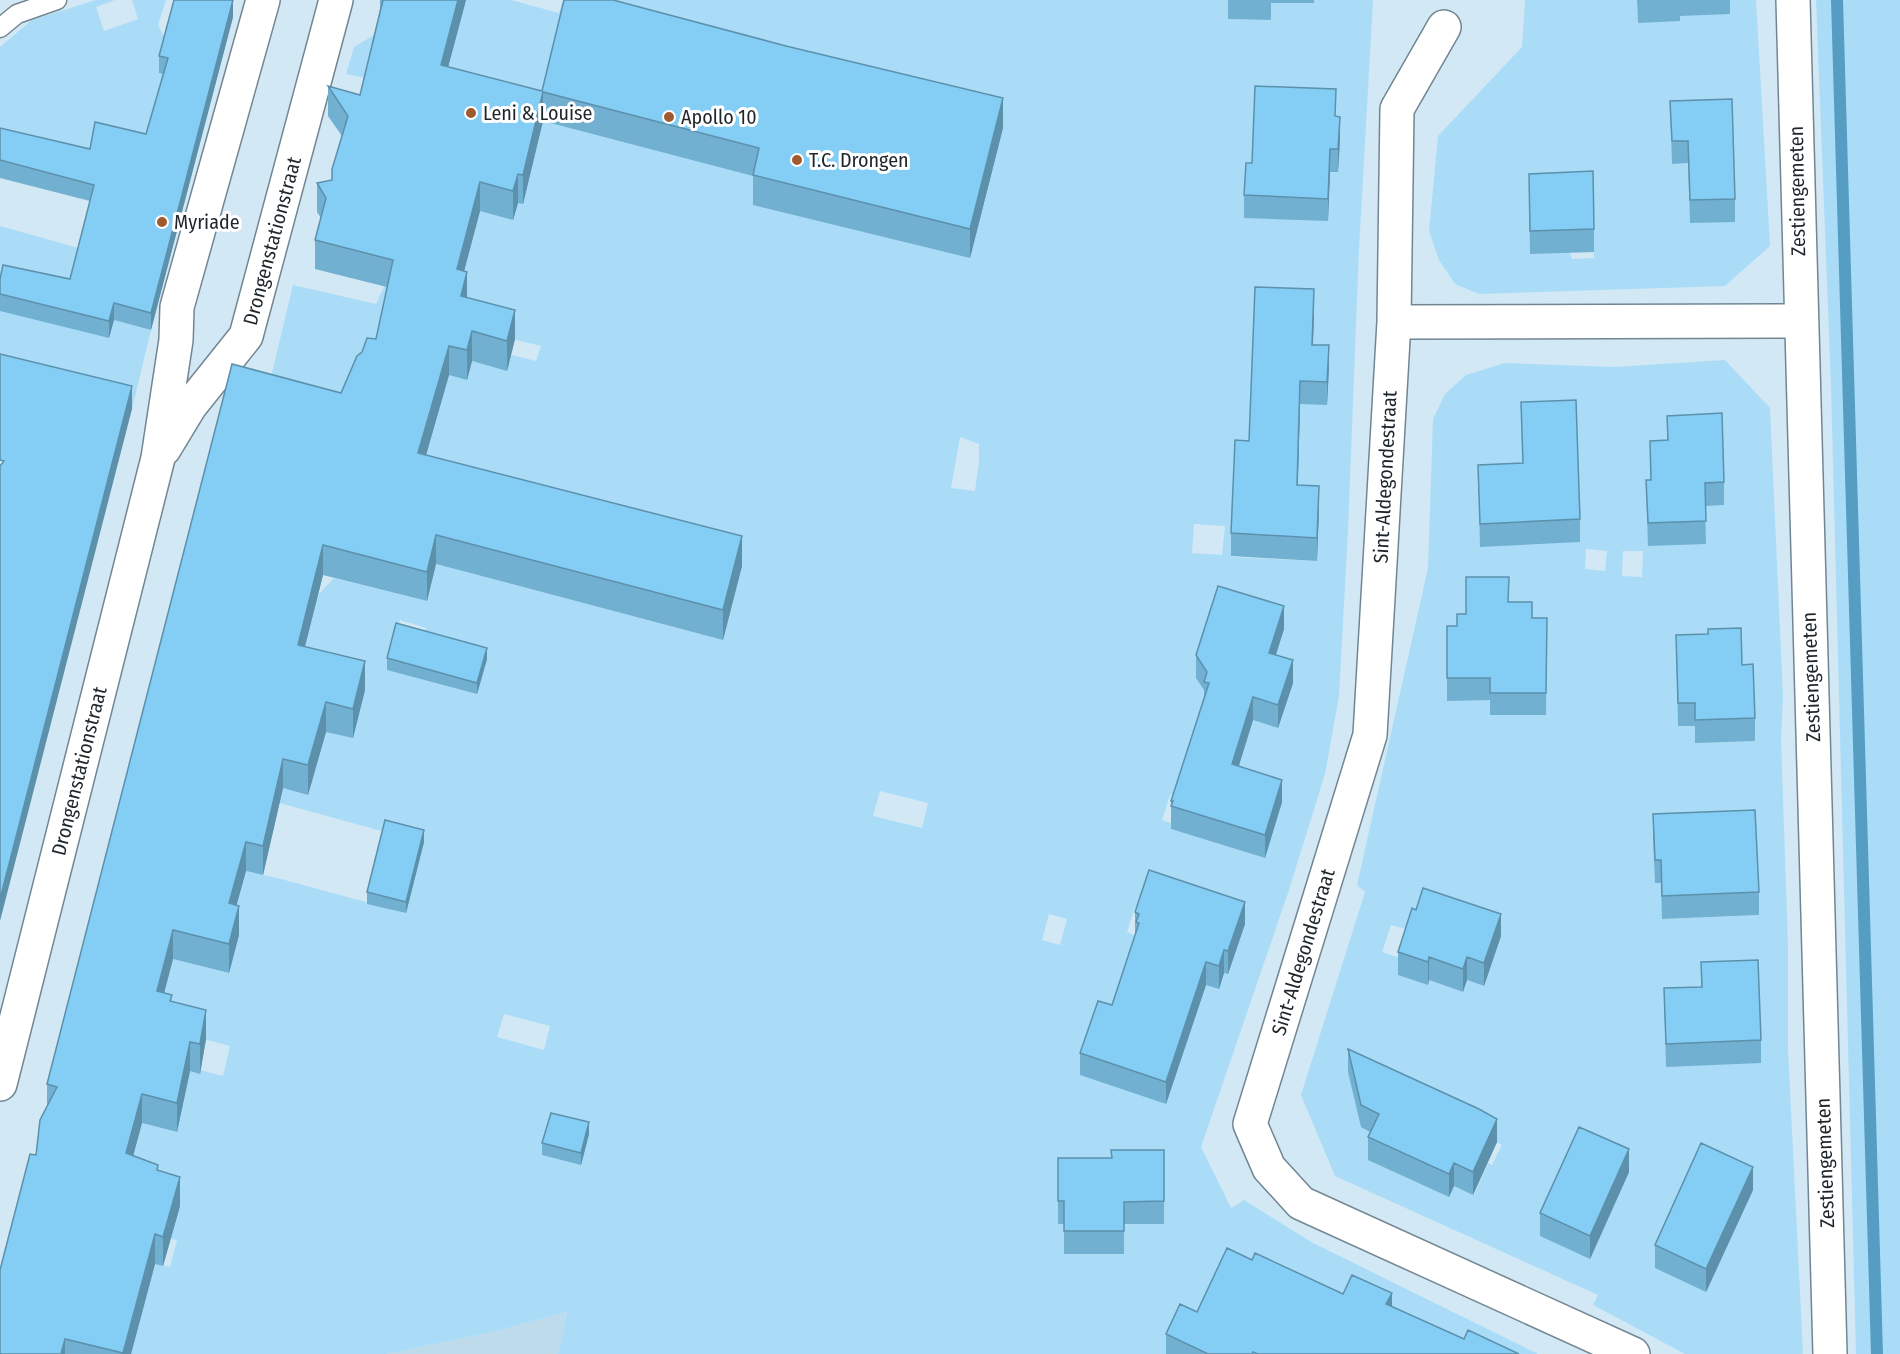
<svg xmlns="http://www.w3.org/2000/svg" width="1900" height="1354" font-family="'Fira Sans Condensed',sans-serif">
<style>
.built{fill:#bedbec}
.green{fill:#aadcf8;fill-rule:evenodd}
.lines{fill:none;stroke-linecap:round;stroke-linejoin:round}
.stream{stroke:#559dc2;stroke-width:12}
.lane-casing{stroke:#728692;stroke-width:21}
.street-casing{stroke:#728692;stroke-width:36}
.lane{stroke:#fff;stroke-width:18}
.street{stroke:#fff;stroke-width:33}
.wall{fill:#72b0d2}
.shaded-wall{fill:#5c90ab}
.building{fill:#84cdf4;stroke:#5c90ab;stroke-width:1.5}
.poi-dot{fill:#9f5a2e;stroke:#fff;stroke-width:2}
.labels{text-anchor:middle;stroke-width:6;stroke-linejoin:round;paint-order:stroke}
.poi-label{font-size:20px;fill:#1e262b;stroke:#fff;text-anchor:start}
.street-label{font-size:20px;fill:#1e262b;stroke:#fff}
</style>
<rect width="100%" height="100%" fill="#d2e8f5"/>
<path class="built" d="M 567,1312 L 558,1354 L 386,1354 L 492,1332 Z"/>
<path class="green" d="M 96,0 L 115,0 L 96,7 L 104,31 L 138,19 L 132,0 L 166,0 L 158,25 L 163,35 L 169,36 L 159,73 L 168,75 L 155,166 L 90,166 L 0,145 L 0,47 L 32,20 Z
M 466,0 L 511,0 L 559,13 L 563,0 L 1228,0 L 1228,19 L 1270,20 L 1271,3 L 1314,3 L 1314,0 L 1373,0 L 1359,249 L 1348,530 L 1339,696 L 1325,774 L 1288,893 L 1201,1147 L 1231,1208 L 1244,1200 L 1311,1242 L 1538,1354 L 558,1354 L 567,1312 L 492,1332 L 386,1354 L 130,1354 L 142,1260 L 170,1267 L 177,1240 L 147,1233 L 157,1200 L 104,1113 L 176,1132 L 158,1063 L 199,1073 L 200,1070 L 223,1076 L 230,1046 L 170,1030 L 157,1020 L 173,959 L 228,973 L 239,936 L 173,854 L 281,879 L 406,913 L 385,832 L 218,786 L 298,674 L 317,596 L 334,578 L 427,601 L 436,564 L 723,640 L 742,566 L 265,402 L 293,285 L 376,304 L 384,287 L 371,79 L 346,74 L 354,47 L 379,32 L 451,50 ZM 1339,140 L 1338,172 L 1330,172 L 1328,221 L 1252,186 ZM 444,327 L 489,333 L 541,346 L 536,361 L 511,355 L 507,370 L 472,361 L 449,375 L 433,428 ZM 960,437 L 979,444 L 979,462 L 975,491 L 951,488 ZM 1235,463 L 1297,507 L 1317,561 L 1231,557 ZM 1194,524 L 1225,526 L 1222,555 L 1192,553 ZM 400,620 L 426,628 L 423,642 L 387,669 ZM 880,791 L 928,803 L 922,828 L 873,816 ZM 1170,795 L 1179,797 L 1265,858 L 1172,829 L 1173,824 L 1162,820 ZM 1135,907 L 1144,910 L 1227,974 L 1127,932 ZM 1049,914 L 1067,919 L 1060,945 L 1042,940 ZM 504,1014 L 550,1026 L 544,1050 L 497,1037 ZM 1058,1224 L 1124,1224 L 1064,1254 L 1064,1224 Z
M 1525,0 L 1637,0 L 1638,23 L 1680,16 L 1729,0 L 1756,0 L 1770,246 L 1725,286 L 1479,294 L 1455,284 L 1439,260 L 1429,231 L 1438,136 L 1522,47 ZM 1731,122 L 1690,223 L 1688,163 ZM 1592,194 L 1594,258 L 1572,259 L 1570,253 Z
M 1816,0 L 1900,0 L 1900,1354 L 1856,1354 L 1831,386 Z
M 0,226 L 82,249 L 109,338 L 114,320 L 151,330 L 132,409 L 0,377 Z
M 1725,360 L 1770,408 L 1783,697 L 1781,739 L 1788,945 L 1788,1050 L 1803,1353 L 1802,1354 L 1685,1354 L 1593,1305 L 1598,1295 L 1335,1176 L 1301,1095 L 1365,892 L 1357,885 L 1428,568 L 1433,419 L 1445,394 L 1466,375 L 1505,363 L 1614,367 ZM 1688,415 L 1689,438 L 1723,505 L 1651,503 L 1668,463 L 1667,416 ZM 1586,549 L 1607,551 L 1605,571 L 1585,569 ZM 1623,551 L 1643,551 L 1642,577 L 1622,576 ZM 1466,637 L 1546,715 L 1490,715 L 1490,700 ZM 1753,688 L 1696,743 L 1695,726 L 1678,725 ZM 1653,837 L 1758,915 L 1663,919 L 1661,883 L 1655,883 ZM 1391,925 L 1416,932 L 1484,986 L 1467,980 L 1463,992 L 1429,980 L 1428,985 L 1403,959 L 1382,952 ZM 1479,1133 L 1502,1145 L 1492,1165 L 1488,1163 L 1474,1195 L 1454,1186 L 1449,1197 L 1379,1136 Z"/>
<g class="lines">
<path class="stream" d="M 1837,0 L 1877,1354"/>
<g class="lane-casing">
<path id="lane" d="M 0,28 L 17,14 L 57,0"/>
</g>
<g class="street-casing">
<path id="street" d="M 1793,0 L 1830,1354
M 1444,27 L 1397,109 L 1394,322 L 1370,735 L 1250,1124 L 1269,1168 L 1301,1203 L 1633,1354
M 1394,322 L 1800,321
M 164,449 L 190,406 L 246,336 L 336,0
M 0,1084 L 158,458 L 176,340 L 177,307 L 263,0"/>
</g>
<use href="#lane" class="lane"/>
<use href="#street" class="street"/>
</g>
<path class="wall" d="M 380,0 L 466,0 L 448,67 L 542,91 L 1003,128 L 970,258 L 753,205 L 753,176 L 543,121 L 523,204 L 518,203 L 513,220 L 480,211 L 464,271 L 467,298 L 515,339 L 507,371 L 472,361 L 467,380 L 449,375 L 426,455 L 742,566 L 723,640 L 436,564 L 427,601 L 323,575 L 305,646 L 365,690 L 353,738 L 326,732 L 308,795 L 283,788 L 263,875 L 246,871 L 236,905 L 239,935 L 229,973 L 173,959 L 164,993 L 206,1039 L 200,1074 L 190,1071 L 177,1132 L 142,1123 L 133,1156 L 158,1171 L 180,1206 L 163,1266 L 155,1264 L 131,1354 L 0,1354 L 36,1155 L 47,1107 L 47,1084 L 341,393 L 362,352 L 376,339 L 387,287 L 315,269 L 315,240 L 321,218 L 317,212 L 317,183 L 332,180 L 342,136 L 328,116 L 328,86 L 360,95 L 380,9 Z
M 1228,0 L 1314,0 L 1314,3 L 1271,3 L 1271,20 L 1228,19 Z
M 1637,0 L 1730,0 L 1730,14 L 1680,16 L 1680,21 L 1638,23 Z
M 233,17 L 151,330 L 114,320 L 109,338 L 0,311 L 0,279 L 70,279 L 90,201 L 0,178 L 0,128 L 90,149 L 146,134 L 163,74 L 159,73 L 159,56 Z
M 1670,101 L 1735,199 L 1735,222 L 1690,223 L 1688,163 L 1672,164 Z
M 1335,117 L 1340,140 L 1338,172 L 1330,172 L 1328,221 L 1244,218 L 1244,195 L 1252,163 Z
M 1529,174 L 1594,229 L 1594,252 L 1530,254 Z
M 1314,312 L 1313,345 L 1329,368 L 1327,405 L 1300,404 L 1298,485 L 1319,508 L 1317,561 L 1231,556 L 1231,533 L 1249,441 Z
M 1521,402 L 1580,519 L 1580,542 L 1480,547 L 1478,465 L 1523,463 Z
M 1667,416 L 1724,482 L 1724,505 L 1705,506 L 1706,544 L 1648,546 L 1646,480 L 1651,480 L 1650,441 L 1667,440 Z
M 1508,602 L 1532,618 L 1547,618 L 1546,715 L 1490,715 L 1490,700 L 1447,701 L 1447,626 L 1457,626 L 1466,614 Z
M 1284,629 L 1276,655 L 1293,683 L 1278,728 L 1253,720 L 1239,766 L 1282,802 L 1265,858 L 1171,829 L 1171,801 L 1204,699 L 1204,690 L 1196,678 L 1196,655 Z
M 1676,635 L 1742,665 L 1755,718 L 1755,741 L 1695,743 L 1695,726 L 1678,726 Z
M 387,658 L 487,659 L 477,694 L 387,670 Z
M 1653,814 L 1759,892 L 1759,915 L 1662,919 L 1661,883 L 1655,883 L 1653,837 Z
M 424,842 L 406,913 L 367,904 L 367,892 Z
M 1135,912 L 1245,924 L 1228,974 L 1224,973 L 1219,989 L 1206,985 L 1166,1104 L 1080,1075 L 1080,1053 L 1112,1005 L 1135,935 Z
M 1501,936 L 1484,986 L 1467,980 L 1463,992 L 1429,980 L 1428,985 L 1398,975 L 1398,952 Z
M 1701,962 L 1761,1040 L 1761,1063 L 1666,1067 L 1664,988 L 1701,987 Z
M 1348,1049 L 1497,1142 L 1473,1195 L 1454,1186 L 1449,1197 L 1368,1160 L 1368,1137 L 1370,1132 L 1361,1127 L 1348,1072 Z
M 589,1134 L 581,1165 L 542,1155 L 542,1143 Z
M 1164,1150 L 1164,1224 L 1124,1224 L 1124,1254 L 1064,1254 L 1064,1224 L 1058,1224 L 1058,1158 L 1111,1158 Z
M 1629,1172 L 1590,1259 L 1540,1236 L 1540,1213 Z
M 1753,1190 L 1706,1292 L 1655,1268 L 1655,1245 Z
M 1252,1260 L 1343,1294 L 1392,1306 L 1464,1339 L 1519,1354 L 1166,1354 L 1166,1334 L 1197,1312 Z"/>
<path class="shaded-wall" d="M 233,0 L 233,17 L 151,330 L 151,313 Z
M 458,0 L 466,0 L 441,94 L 441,65 Z
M 543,92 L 543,121 L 523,204 L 523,175 Z
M 1003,98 L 1003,128 L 970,258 L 970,229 Z
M 1340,117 L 1340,140 L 1338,172 L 1338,149 Z
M 1330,149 L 1330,172 L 1328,221 L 1328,199 Z
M 518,174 L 518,203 L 513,220 L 513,191 Z
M 480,182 L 480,211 L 457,298 L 457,269 Z
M 467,272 L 467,301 L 461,296 Z
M 1314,289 L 1314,312 L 1312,367 L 1312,345 Z
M 114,303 L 114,320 L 109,338 L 109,321 Z
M 515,310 L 515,339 L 507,371 L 507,341 Z
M 472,331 L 472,361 L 467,380 L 467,350 Z
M 1329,345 L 1329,368 L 1327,405 L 1327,382 Z
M 449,346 L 449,375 L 418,483 L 418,453 Z
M 1300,381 L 1300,404 L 1297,507 L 1297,485 Z
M 132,386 L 132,409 L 0,921 L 0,899 Z
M 1319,486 L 1319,508 L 1317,561 L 1317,538 Z
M 436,535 L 436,564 L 427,601 L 427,572 Z
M 742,536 L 742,566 L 723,640 L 723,610 Z
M 323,545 L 323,575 L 298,674 L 298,645 Z
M 1284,606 L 1284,629 L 1269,676 L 1269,653 Z
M 487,648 L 487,659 L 477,694 L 477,683 Z
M 1293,660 L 1293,683 L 1278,728 L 1278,705 Z
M 365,661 L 365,690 L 353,738 L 353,709 Z
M 1253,697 L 1253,720 L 1232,787 L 1232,764 Z
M 326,702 L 326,732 L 308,795 L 308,765 Z
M 283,759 L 283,788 L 263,875 L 263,846 Z
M 1282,780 L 1282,802 L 1265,858 L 1265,835 Z
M 424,830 L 424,842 L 406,913 L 406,902 Z
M 246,842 L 246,871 L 229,933 L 229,903 Z
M 1245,902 L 1245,924 L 1228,974 L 1228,951 Z
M 239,906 L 239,935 L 229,973 L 229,944 Z
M 1501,914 L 1501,936 L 1484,986 L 1484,963 Z
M 173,930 L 173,959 L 157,1020 L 157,991 Z
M 1224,950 L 1224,973 L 1219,989 L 1219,966 Z
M 1429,957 L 1429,980 L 1428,985 L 1428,962 Z
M 1467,957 L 1467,980 L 1463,992 L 1463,969 Z
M 1206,962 L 1206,985 L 1166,1104 L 1166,1082 Z
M 206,1010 L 206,1039 L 200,1074 L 200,1044 Z
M 190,1042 L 190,1071 L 177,1132 L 177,1103 Z
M 142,1094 L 142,1123 L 126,1182 L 126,1153 Z
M 1497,1119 L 1497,1142 L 1473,1195 L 1473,1172 Z
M 589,1122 L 589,1134 L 581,1165 L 581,1153 Z
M 1629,1149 L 1629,1172 L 1590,1259 L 1590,1236 Z
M 1454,1163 L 1454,1186 L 1449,1197 L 1449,1174 Z
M 1753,1167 L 1753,1190 L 1706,1292 L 1706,1269 Z
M 180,1177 L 180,1206 L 163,1266 L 163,1237 Z
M 155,1234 L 155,1264 L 131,1354 L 123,1354 Z
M 1392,1293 L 1392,1315 L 1386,1304 Z
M 65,1339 L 65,1354 L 61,1354 Z"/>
<path class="building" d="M 174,0 L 233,0 L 151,313 L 114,303 L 109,321 L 0,294 L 0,279 L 3,265 L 70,279 L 94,185 L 0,160 L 0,128 L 90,149 L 95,122 L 146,134 L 168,58 L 159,56 Z
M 383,0 L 458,0 L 441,65 L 542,91 L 564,0 L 613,0 L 786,46 L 1003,98 L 970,229 L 753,175 L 759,148 L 543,92 L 523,175 L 518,174 L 513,191 L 480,182 L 457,269 L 467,272 L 461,296 L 515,310 L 507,341 L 472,331 L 467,350 L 449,346 L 418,453 L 742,536 L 723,610 L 436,535 L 427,572 L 323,545 L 298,645 L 365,661 L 353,709 L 326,702 L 308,765 L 283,759 L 263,846 L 246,842 L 229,903 L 239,906 L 229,944 L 173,930 L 157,991 L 172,995 L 170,1001 L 206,1010 L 200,1044 L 190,1042 L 177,1103 L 142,1094 L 126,1153 L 158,1165 L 157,1170 L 180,1177 L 163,1237 L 155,1234 L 123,1353 L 65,1339 L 61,1354 L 0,1354 L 0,1270 L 30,1154 L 36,1155 L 40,1120 L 57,1087 L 47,1084 L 232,364 L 341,393 L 357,356 L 362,352 L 367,338 L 376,339 L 393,260 L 315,240 L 326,198 L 317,183 L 332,180 L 332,169 L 348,116 L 328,86 L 360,95 Z
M 1255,86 L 1336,89 L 1335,116 L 1340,117 L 1338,149 L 1330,149 L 1328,199 L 1244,195 L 1246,163 L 1252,163 Z
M 1732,99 L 1735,199 L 1690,200 L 1688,141 L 1672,141 L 1670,101 Z
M 1593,171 L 1594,229 L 1530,231 L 1529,174 Z
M 1255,287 L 1314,289 L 1312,345 L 1329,345 L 1327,382 L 1300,381 L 1297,485 L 1319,486 L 1317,538 L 1231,533 L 1235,440 L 1249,441 Z
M 0,354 L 132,386 L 0,899 L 0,466 L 4,461 L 0,460 Z
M 1576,400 L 1580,519 L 1480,524 L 1478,465 L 1523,463 L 1521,402 Z
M 1722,413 L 1724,482 L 1705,483 L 1706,521 L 1648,523 L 1646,480 L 1651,480 L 1650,441 L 1668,440 L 1667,416 Z
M 1466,577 L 1509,577 L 1508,602 L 1532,602 L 1532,618 L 1547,618 L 1546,693 L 1490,693 L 1490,678 L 1447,678 L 1447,626 L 1457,626 L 1457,614 L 1466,614 Z
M 1218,586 L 1284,606 L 1269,653 L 1293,660 L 1278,705 L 1253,697 L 1232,764 L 1282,780 L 1265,835 L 1171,806 L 1173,801 L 1171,801 L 1209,683 L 1204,682 L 1207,672 L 1196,655 Z
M 396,623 L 487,648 L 477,683 L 387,658 Z
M 1741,628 L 1742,665 L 1753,664 L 1755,718 L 1695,720 L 1695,703 L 1678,703 L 1676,635 L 1708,634 L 1708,629 Z
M 1755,810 L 1759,892 L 1662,896 L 1661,860 L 1655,860 L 1653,814 Z
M 385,820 L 424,830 L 406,902 L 367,892 Z
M 1149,870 L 1245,902 L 1228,951 L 1224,950 L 1219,966 L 1206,962 L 1166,1082 L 1080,1053 L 1098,1001 L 1112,1005 L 1139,923 L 1136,922 L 1139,914 L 1135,912 Z
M 1423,888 L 1501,914 L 1484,963 L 1467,957 L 1463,969 L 1429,957 L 1428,962 L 1398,952 L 1412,908 L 1416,910 Z
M 1758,960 L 1761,1040 L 1666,1044 L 1664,988 L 1702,987 L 1701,962 Z
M 1348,1049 L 1479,1109 L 1497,1119 L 1473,1172 L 1454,1163 L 1449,1174 L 1368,1137 L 1379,1114 L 1361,1105 Z
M 551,1113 L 589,1122 L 581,1153 L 542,1143 Z
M 1579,1127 L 1629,1149 L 1590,1236 L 1540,1213 Z
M 1701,1143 L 1753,1167 L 1706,1269 L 1655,1245 Z
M 1111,1150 L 1164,1150 L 1164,1201 L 1124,1202 L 1124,1231 L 1064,1231 L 1064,1201 L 1058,1201 L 1058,1158 L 1112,1158 Z
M 1227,1248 L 1252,1260 L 1255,1253 L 1343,1294 L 1352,1275 L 1392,1293 L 1386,1304 L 1464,1339 L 1468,1330 L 1519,1354 L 1258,1354 L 1253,1352 L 1252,1354 L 1208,1354 L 1166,1334 L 1180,1304 L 1197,1312 Z"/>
<g class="poi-dot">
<circle cx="471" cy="113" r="6"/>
<circle cx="669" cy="117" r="6"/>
<circle cx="797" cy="160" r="6"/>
<circle cx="162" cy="222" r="6"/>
</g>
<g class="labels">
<g class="poi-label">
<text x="483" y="120">Leni &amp; Louise</text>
<text x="681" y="124">Apollo 10</text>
<text x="809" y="167">T.C. Drongen</text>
<text x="174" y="229">Myriade</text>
</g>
<g class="street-label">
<text transform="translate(1797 191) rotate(-91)" y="7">Zestiengemeten</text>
<text transform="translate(272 241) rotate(-75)" y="7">Drongenstationstraat</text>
<text transform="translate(1385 477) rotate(-87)" y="7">Sint-Aldegondestraat</text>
<text transform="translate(1811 677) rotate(-92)" y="7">Zestiengemeten</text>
<text transform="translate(79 771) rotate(-76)" y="7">Drongenstationstraat</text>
<text transform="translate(1303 952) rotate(-73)" y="7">Sint-Aldegondestraat</text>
<text transform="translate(1825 1163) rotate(-92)" y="7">Zestiengemeten</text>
</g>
</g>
</svg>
